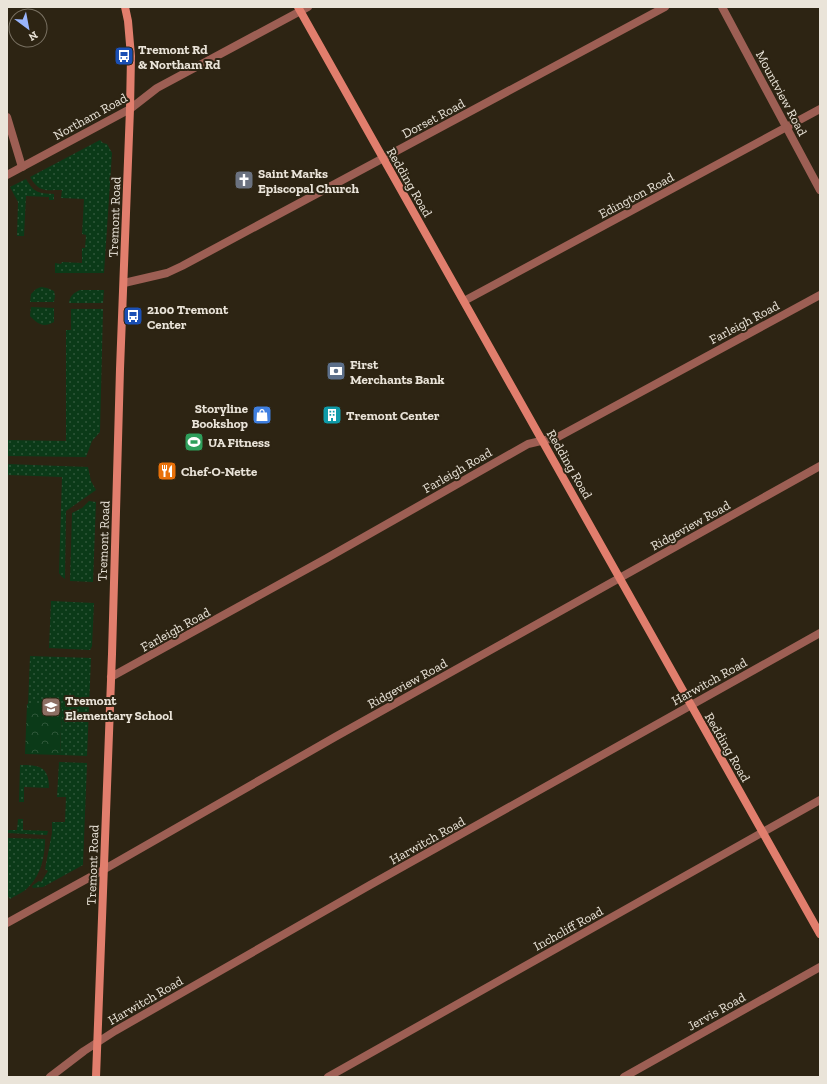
<svg xmlns="http://www.w3.org/2000/svg" width="827" height="1084" font-family="'Zilla Slab',serif">
<style>
.grass{fill:url(#grass-dots)}
.park{fill:url(#park-crowns)}
.lines{fill:none;stroke-linecap:round;stroke-linejoin:round}
.minor{stroke:#9d5f54;stroke-width:8}
.tertiary{stroke:#9d5f54;stroke-width:8}
.secondary{stroke:#e17e6d;stroke-width:8}
.labels{text-anchor:middle;stroke-width:4;stroke-linejoin:round;paint-order:stroke}
.poi-label{font-size:13px;font-weight:bold;fill:#eae4d9;stroke:#2d2413;text-anchor:start}
.street-label{font-size:13px;fill:#eae4d9;stroke:#2d2413}
</style>
<defs>
<pattern id="grass-dots" width="8" height="8" patternUnits="userSpaceOnUse"><rect width="8" height="8" fill="#0b3a18"/><path d="M2 2h.1M6 6h.1" fill="none" stroke="#2f5639" stroke-width="1.8" stroke-linecap="round"/></pattern>
<pattern id="park-crowns" width="20" height="18" patternUnits="userSpaceOnUse"><rect width="20" height="18" fill="#0b3a18"/><path d="M2 6a3 3 0 1 1 6 0M12 15a3 3 0 1 1 6 0" fill="none" stroke="#2f5639"/></pattern>
</defs>
<rect width="100%" height="100%" fill="#2d2413"/>
<path class="grass" d="M 100,140 L 103,143 L 107,144 L 112,153 L 104,273 L 55,273 L 55,263 L 61,264 L 62,262 L 82,263 L 82,248 L 85,248 L 86,235 L 82,234 L 84,199 L 61,198 L 62,190 C 44,190 40,193 30,177 Z
M 26,179 C 34,193 38,193 54,194 L 54,200 L 49,200 L 49,197 L 26,196 L 24,236 L 17,236 L 18,202 L 10,187 Z
M 41,287 L 47,288 L 54,291 L 55,296 L 54,302 L 30,302 L 31,294 L 36,289 Z
M 80,290 L 104,290 L 103,303 L 69,303 C 70,295 74,293 80,290 Z
M 31,307 L 54,308 L 54,322 C 43,328 38,324 30,316 Z
M 71,309 L 103,309 L 100,432 L 92,441 L 86,457 L 7,456 L 7,440 L 66,441 L 66,330 L 71,330 Z
M 7,464 L 88,467 L 91,481 L 96,490 L 66,511 L 65,579 L 61,576 L 59,573 L 62,477 L 7,475 Z
M 89,501 L 96,502 L 93,582 L 70,581 L 72,513 L 82,508 Z
M 51,601 L 94,603 L 92,646 L 90,650 L 49,648 Z
M 30,656 L 91,658 L 87,756 L 60,755 L 62,706 L 28,705 Z
M 59,762 L 87,763 L 83,865 L 43,887 L 33,888 L 32,886 L 39,881 L 41,882 L 48,871 L 45,869 L 52,833 L 52,822 L 65,822 L 66,797 L 57,797 Z
M 20,765 C 39,765 49,766 49,788 L 24,787 L 24,802 L 19,802 Z
M 18,819 L 23,819 L 23,830 L 48,831 L 47,835 L 7,833 L 7,830 L 17,830 Z
M 7,838 L 45,839 C 45,858 40,879 24,891 C 20,894 14,896 10,899 L 7,895 Z"/>
<path class="park" d="M 27,704 L 62,706 L 60,755 L 25,754 Z"/>
<g class="lines">
<path class="minor" d="M 7,117 L 22,167
M 124,283 L 167,273 L 182,266 L 665,7
M 464,301 L 820,109
M 111,677 L 327,558 L 528,444 L 558,437 L 820,295
M 50,1077 L 84,1051 L 115,1031 L 370,885 L 820,633
M 328,1077 L 820,800
M 624,1077 L 820,967"/>
<path class="tertiary" d="M 722,7 L 820,190
M 7,175 L 130,109 L 157,88 L 308,7
M 7,923 L 103,870 L 335,737 L 820,466"/>
<path class="secondary" d="M 298,7 L 820,934
M 96,1077 L 112,654 L 120,369 L 130,109 L 131,56 L 128,21 L 125,7"/>
</g>
<defs>
<g id="bus-square" transform="scale(1)"><rect x="-9" y="-9" width="18" height="18" rx="4" fill="#1a4fb4" stroke="#2d2413"/><path d="M-5-6H5V4H4V6H2V4H-2V6H-4V4H-5ZM-3.5-4V0h7V-4ZM-3.5 1.2v1.5H-2V1.2ZM2 1.2v1.5H3.5V1.2Z" fill="#fff"/></g>
<g id="church-square" transform="scale(1)"><rect x="-9" y="-9" width="18" height="18" rx="4" fill="#6b7280" stroke="#2d2413"/><path d="M-1.2-6h2.4v3.5h3.3v2.4h-3.3V6h-2.4V-.1h-3.3v-2.4h3.3Z" fill="#fff"/></g>
<g id="bank-square" transform="scale(1)"><rect x="-9" y="-9" width="18" height="18" rx="4" fill="#5c6f8a" stroke="#2d2413"/><path d="M-6-4H6V4H-6ZM0-2.3a2.3 2.3 0 1 0 0 4.6a2.3 2.3 0 1 0 0-4.6Z" fill="#fff"/></g>
<g id="shop-square" transform="scale(1)"><rect x="-9" y="-9" width="18" height="18" rx="4" fill="#3f7fe0" stroke="#2d2413"/><path d="M-5-2.5h2.3a2.7 3.5 0 0 1 5.4 0H5L5.5 6h-11ZM-1.5-2.5h3a1.5 2.3 0 0 0-3 0Z" fill="#fff"/></g>
<g id="building-square" transform="scale(1)"><rect x="-9" y="-9" width="18" height="18" rx="4" fill="#0f9aa8" stroke="#2d2413"/><path d="M-4-6H4V6H1V3H-1V6H-4ZM-2.5-4.3h1.7v1.8h-1.7ZM.8-4.3h1.7v1.8H.8ZM-2.5-1h1.7V.8h-1.7ZM.8-1h1.7V.8H.8Z" fill="#fff"/></g>
<g id="stadium-square" transform="scale(1)"><rect x="-9" y="-9" width="18" height="18" rx="4" fill="#2e9e5b" stroke="#2d2413"/><path d="M0-5a6.5 5 0 1 0 0 10a6.5 5 0 1 0 0-10ZM-3.5-1.8h7v3.6h-7Z" fill="#fff"/></g>
<g id="restaurant-square" transform="scale(1)"><rect x="-9" y="-9" width="18" height="18" rx="4" fill="#e8710a" stroke="#2d2413"/><path d="M-5-6h1v4h1v-4h1v4h1v-4h1v5L-1.5 .5V6h-2V.5L-5-1ZM5-6V6H3V1.5H1.5Q1.5-4 5-6Z" fill="#fff"/></g>
<g id="school-square" transform="scale(1)"><rect x="-9" y="-9" width="18" height="18" rx="4" fill="#8d6e63" stroke="#2d2413"/><path d="M0-5L7-2L0 1L-7-2ZM-4 1L0 2.5L4 1V4Q0 6-4 4Z" fill="#fff"/></g>
</defs>
<g fill-rule="evenodd">
<use href="#bus-square" x="124" y="56"/>
<use href="#church-square" x="244" y="180"/>
<use href="#bus-square" x="133" y="316"/>
<use href="#bank-square" x="336" y="371"/>
<use href="#shop-square" x="262" y="415"/>
<use href="#building-square" x="332" y="415"/>
<use href="#stadium-square" x="194" y="442"/>
<use href="#restaurant-square" x="167" y="471"/>
<use href="#school-square" x="51" y="707"/>
</g>
<g class="labels">
<g class="poi-label">
<text x="138" y="54">Tremont Rd<tspan x="138" dy="15">&amp; Northam Rd</tspan></text>
<text x="258" y="178">Saint Marks<tspan x="258" dy="15">Episcopal Church</tspan></text>
<text x="147" y="314">2100 Tremont<tspan x="147" dy="15">Center</tspan></text>
<text x="350" y="369">First<tspan x="350" dy="15">Merchants Bank</tspan></text>
<text x="248" y="413" text-anchor="end">Storyline<tspan x="248" dy="15">Bookshop</tspan></text>
<text x="346" y="420">Tremont Center</text>
<text x="208" y="447">UA Fitness</text>
<text x="181" y="476">Chef-O-Nette</text>
<text x="65" y="705">Tremont<tspan x="65" dy="15">Elementary School</tspan></text>
</g>
<g class="street-label">
<text transform="translate(782 93) rotate(62)" y="5">Mountview Road</text>
<text transform="translate(90 116) rotate(-29)" y="5">Northam Road</text>
<text transform="translate(433 118) rotate(-28)" y="5">Dorset Road</text>
<text transform="translate(410 182) rotate(60)" y="5">Redding Road</text>
<text transform="translate(636 195) rotate(-28)" y="5">Edington Road</text>
<text transform="translate(114 217) rotate(-88)" y="5">Tremont Road</text>
<text transform="translate(744 322) rotate(-28)" y="5">Farleigh Road</text>
<text transform="translate(570 464) rotate(60)" y="5">Redding Road</text>
<text transform="translate(457 470) rotate(-30)" y="5">Farleigh Road</text>
<text transform="translate(690 525) rotate(-29)" y="5">Ridgeview Road</text>
<text transform="translate(103 541) rotate(-88)" y="5">Tremont Road</text>
<text transform="translate(175 629) rotate(-29)" y="5">Farleigh Road</text>
<text transform="translate(709 681) rotate(-29)" y="5">Harwitch Road</text>
<text transform="translate(407 683) rotate(-29)" y="5">Ridgeview Road</text>
<text transform="translate(728 747) rotate(60)" y="5">Redding Road</text>
<text transform="translate(427 840) rotate(-29)" y="5">Harwitch Road</text>
<text transform="translate(92 865) rotate(-88)" y="5">Tremont Road</text>
<text transform="translate(568 928) rotate(-29)" y="5">Inchcliff Road</text>
<text transform="translate(145 1000) rotate(-30)" y="5">Harwitch Road</text>
<text transform="translate(716 1011) rotate(-29)" y="5">Jervis Road</text>
</g>
</g>
<rect width="827" height="1084" fill="none" stroke="#eae4d9" stroke-width="16"/>
<g transform="translate(28 28) rotate(148)"><circle r="19" fill="#2d2413" stroke="#797162"/>
<path d="M0-3L7 15L0 10L-7 15Z" fill="#99b5fd"/>
<text y="-6" font-size="11" font-weight="bold" text-anchor="middle" fill="#eae4d9">N</text>
</g>
</svg>
